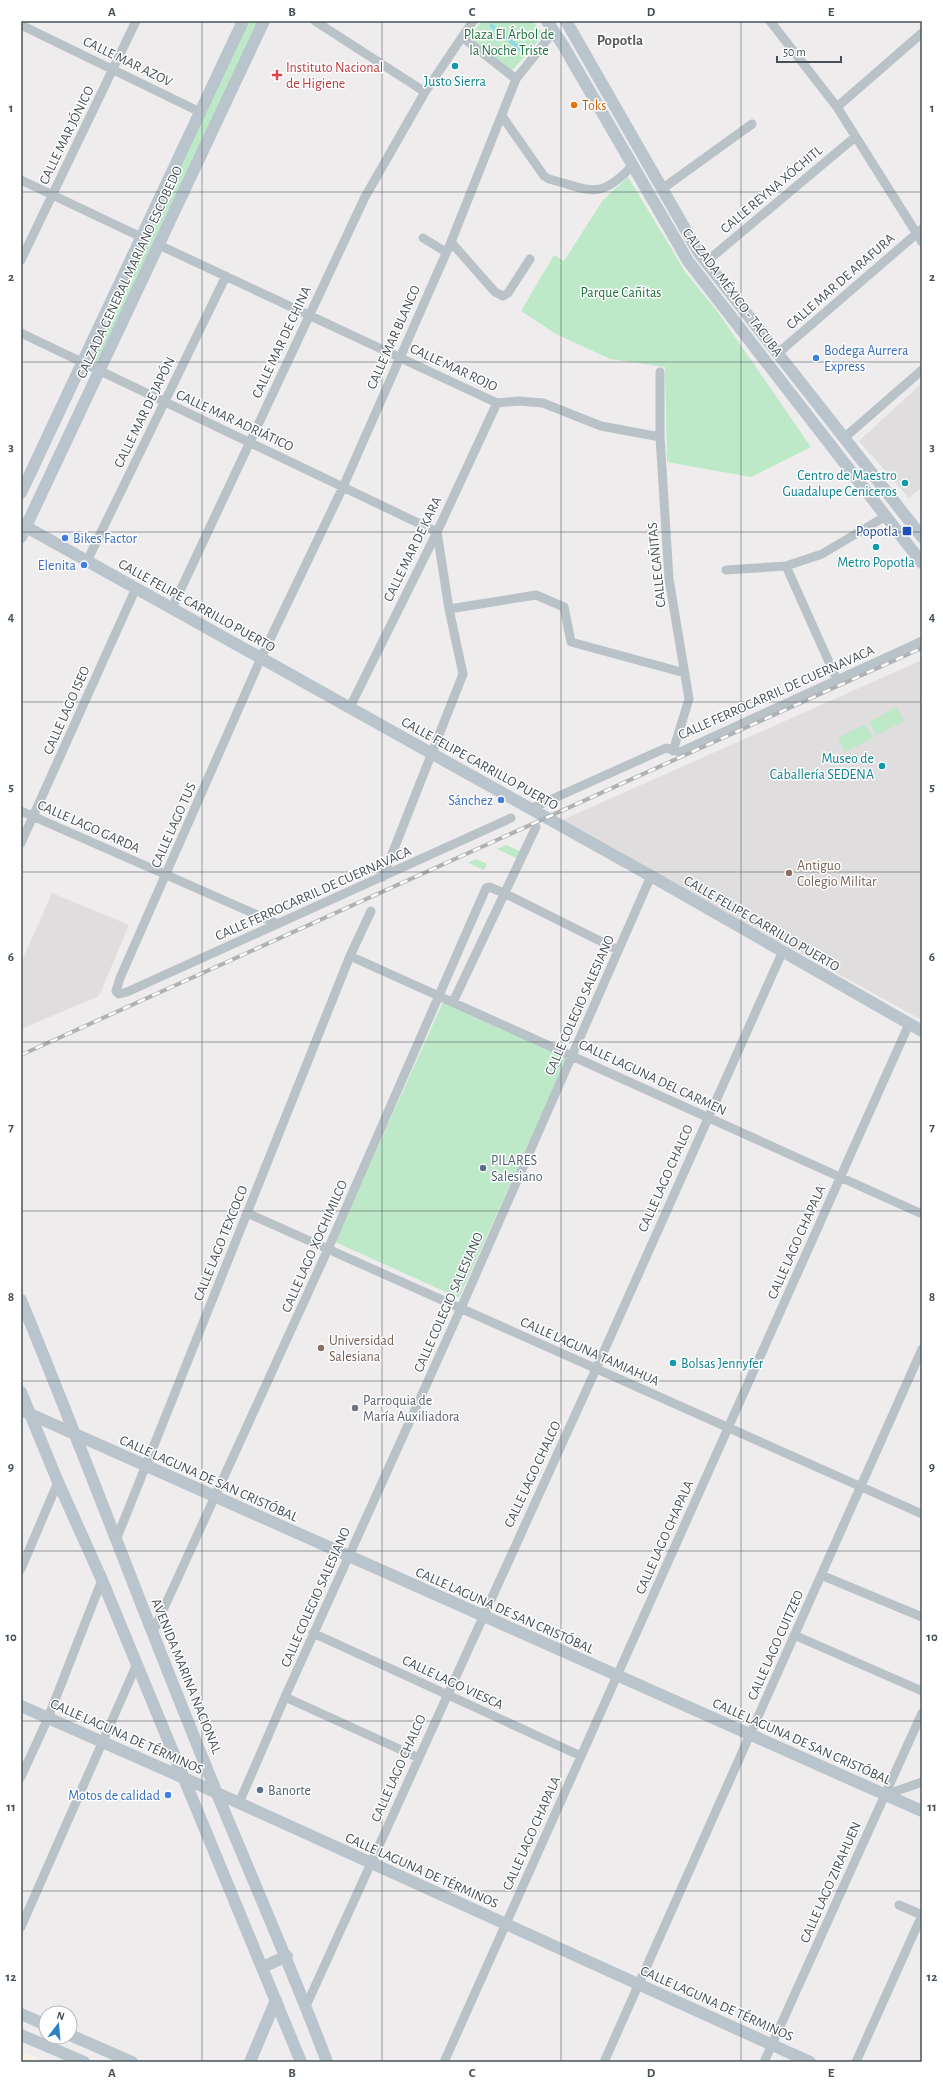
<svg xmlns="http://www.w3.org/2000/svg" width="943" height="2083" font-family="'Alegreya Sans',sans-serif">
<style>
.commercial{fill:#f9f1e5}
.education{fill:#dfdddd}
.green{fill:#bde9c9}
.water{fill:#8ed9e2}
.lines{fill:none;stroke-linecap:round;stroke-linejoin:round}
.street{stroke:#b8c2c7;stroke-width:9}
.secondary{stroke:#b9c4cc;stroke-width:12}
.rail-casing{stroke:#aeb2b5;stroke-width:4}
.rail{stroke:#fff;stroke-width:2.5;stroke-dasharray:8;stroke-linecap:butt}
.grid{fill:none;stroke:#465157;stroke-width:1;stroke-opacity:0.55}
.culture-dot{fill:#0f9aa8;stroke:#fff;stroke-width:1.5}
.health-dot{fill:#e0444e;stroke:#fff;stroke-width:1.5}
.food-dot{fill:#e8710a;stroke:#fff;stroke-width:1.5}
.shop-dot{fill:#3f7fe0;stroke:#fff;stroke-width:1.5}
.transit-dot{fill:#1a4fb4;stroke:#fff;stroke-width:1.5}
.education-dot{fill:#8d6e63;stroke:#fff;stroke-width:1.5}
.service-dot{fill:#5c6f8a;stroke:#fff;stroke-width:1.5}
.worship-dot{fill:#6b7280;stroke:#fff;stroke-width:1.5}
.labels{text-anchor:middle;stroke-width:3;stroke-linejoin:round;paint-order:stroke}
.park-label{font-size:14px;fill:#1f703f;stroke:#fff}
.street-label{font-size:14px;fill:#465157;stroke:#fff}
.health-label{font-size:14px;fill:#be3a42;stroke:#fff;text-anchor:start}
.culture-label{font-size:14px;fill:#0d838f;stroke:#fff}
.food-label{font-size:14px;fill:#c56008;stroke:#fff;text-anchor:start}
.shop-label{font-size:14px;fill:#366cbe;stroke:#fff;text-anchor:end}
.transit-label{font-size:14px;fill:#164399;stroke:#fff;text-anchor:end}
.education-label{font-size:14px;fill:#785e54;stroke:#fff;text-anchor:start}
.service-label{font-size:14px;fill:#4e5e75;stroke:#fff;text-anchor:start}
.worship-label{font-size:14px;fill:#5b616d;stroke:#fff;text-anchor:start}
.neighbourhood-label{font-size:15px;font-weight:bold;fill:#595d60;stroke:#fff}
.neatline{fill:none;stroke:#465157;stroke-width:1.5}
.grid-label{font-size:13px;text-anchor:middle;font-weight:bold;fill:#465157}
</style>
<rect width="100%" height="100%" fill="#eeecec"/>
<path class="commercial" d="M 21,2051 L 46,2062 L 21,2062 Z"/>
<path class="education" d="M 922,383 L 922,487 L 909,498 L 859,441 Z
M 922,660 L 922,1020 L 560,821 Z
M 52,893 L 129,925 L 99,996 L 21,1029 L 21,963 Z"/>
<path class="green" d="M 246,21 L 259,21 L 98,366 L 86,360 Z
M 482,21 L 532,21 L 544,34 L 512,71 L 469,38 Z
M 628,177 L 686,273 L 717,311 L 811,447 L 751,477 L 667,462 L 665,367 L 610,359 L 556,334 L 521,311 L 554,255 L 564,261 L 603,200 Z
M 896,707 L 904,721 L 877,735 L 869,722 Z
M 865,724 L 873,738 L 845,752 L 838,738 Z
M 506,845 L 522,852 L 518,859 L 497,849 Z
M 476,859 L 487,864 L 484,870 L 468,863 Z
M 443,1002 L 567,1058 L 459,1298 L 335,1242 Z"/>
<path class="water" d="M 491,23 L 524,49 L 521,52 L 489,26 Z"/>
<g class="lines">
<path class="street" d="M 315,21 L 425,92
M 770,21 L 837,107 L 922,242
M 21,25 L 200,112
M 462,37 L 516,79
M 837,107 L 922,33
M 502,116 L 544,176 L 549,179 C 591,190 599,201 632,166
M 21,180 L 141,237
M 662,189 L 752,124
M 423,238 L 446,252
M 451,242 L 495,292 L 503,296 L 508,293 L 530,259
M 159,245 L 497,403 L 519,401 L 543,403 L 601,426 L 660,437
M 21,260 L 136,21
M 706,262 L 854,138
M 21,333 L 437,532
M 777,354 L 922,229
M 660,372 L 660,437 L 669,579 L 689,699 L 673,751
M 844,438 L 922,370
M 87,561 L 226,276
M 786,566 L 837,680
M 726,570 L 786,566 L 822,554 L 886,516
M 172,608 L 365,197 L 425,92 L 473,21
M 449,609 L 536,595 L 564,607 L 571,642 L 685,673
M 350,707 L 437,532 L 497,403
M 530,809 L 666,748 L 680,752 L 922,641
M 21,811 L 278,924
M 511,818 L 127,992 L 119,994 L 116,991 L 120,978 L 261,658 L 343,487 L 451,242 L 516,79 L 554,31
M 21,843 L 136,588
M 383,877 L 463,674 L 449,609 L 437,532
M 350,956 L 922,1214
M 453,1002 L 536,827
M 247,1213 L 922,1514
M 116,1540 L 350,956 L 371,911
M 21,1569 L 58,1482
M 821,1575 L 922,1617
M 153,1632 L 328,1249 L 486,888 L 489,887 L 504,893 L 618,950
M 313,1633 L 581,1756
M 794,1635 L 922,1691
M 285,1697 L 419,1758
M 21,1777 L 48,1718 L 102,1580
M 885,1795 L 922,1782
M 239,1803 L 285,1697 L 461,1308 L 651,876
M 899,1905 L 922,1915
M 21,1927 L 136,1666
M 306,2006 L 596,1369 L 782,953
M 444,2062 L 909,1024
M 604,2062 L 922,1349
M 764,2062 L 922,1713
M 856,2062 L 922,1915"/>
<path class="secondary" d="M 547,21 L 563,45 L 688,261 L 922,563
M 566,21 L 699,253 L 922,537
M 21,493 L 243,21
M 21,524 L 651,876 L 922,1031
M 21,537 L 264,21
M 21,1300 C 88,1463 149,1628 216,1791 C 253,1881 293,1971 327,2062
M 21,1392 L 58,1482 L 102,1580 L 301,2062
M 21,1410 L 922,1811
M 21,1706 L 184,1778 L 810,2062
M 263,1967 L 287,1956
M 21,2014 L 46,2025
M 21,2035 L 84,2062
M 70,2035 L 132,2062
M 250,2062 L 276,2000"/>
<g class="rail-casing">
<path id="rail" d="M 21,1055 L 922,648"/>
</g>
<use href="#rail" class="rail"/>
</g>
<path class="grid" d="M 202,21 L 202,2062M 382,21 L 382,2062M 561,21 L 561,2062M 741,21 L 741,2062M 21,192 L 922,192M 21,362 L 922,362M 21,532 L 922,532M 21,702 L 922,702M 21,872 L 922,872M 21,1042 L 922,1042M 21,1211 L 922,1211M 21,1381 L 922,1381M 21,1551 L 922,1551M 21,1721 L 922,1721M 21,1891 L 922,1891"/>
<g class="culture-dot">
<circle cx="455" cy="66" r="4"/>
<circle cx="905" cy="483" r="4"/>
<circle cx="876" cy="547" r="4"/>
<circle cx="882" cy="766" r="4"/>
<circle cx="673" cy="1363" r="4"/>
</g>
<path class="health-dot" d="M275 69h4v4h4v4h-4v4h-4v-4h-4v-4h4z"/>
<circle class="food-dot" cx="574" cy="105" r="4"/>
<g class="shop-dot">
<circle cx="816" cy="358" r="4"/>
<circle cx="65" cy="538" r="4"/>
<circle cx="84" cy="565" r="4"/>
<circle cx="501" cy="800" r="4"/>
<circle cx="168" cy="1795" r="4"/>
</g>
<rect class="transit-dot" x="902" y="526" width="10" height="10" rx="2"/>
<g class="education-dot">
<circle cx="789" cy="873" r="4"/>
<circle cx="321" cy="1348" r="4"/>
</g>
<g class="service-dot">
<circle cx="483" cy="1168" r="4"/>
<circle cx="260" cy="1790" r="4"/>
</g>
<circle class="worship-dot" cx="355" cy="1408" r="4"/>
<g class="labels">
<g class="park-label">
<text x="509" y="39">Plaza El Árbol de<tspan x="509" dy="16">la Noche Triste</tspan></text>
<text x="621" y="297">Parque Cañitas</text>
</g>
<g class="street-label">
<text transform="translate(128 61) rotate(26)" y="5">CALLE MAR AZOV</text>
<text transform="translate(66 135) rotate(-64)" y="5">CALLE MAR JÓNICO</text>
<text transform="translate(771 189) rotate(-40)" y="5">CALLE REYNA XÓCHITL</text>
<text transform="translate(129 272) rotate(-65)" y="5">CALZADA GENERAL MARIANO ESCOBEDO</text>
<text transform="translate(840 281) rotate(-41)" y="5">CALLE MAR DE ARAFURA</text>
<text transform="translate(733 292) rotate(53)" y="5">CALZADA MÉXICO - TACUBA</text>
<text transform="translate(393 337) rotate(-66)" y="5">CALLE MAR BLANCO</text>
<text transform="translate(281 342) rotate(-65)" y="5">CALLE MAR DE CHINA</text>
<text transform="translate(454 367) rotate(25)" y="5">CALLE MAR ROJO</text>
<text transform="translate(144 412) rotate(-64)" y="5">CALLE MAR DE JAPÓN</text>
<text transform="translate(235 420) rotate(25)" y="5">CALLE MAR ADRIÁTICO</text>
<text transform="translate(412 549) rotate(-64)" y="5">CALLE MAR DE KARA</text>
<text transform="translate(656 565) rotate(-96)" y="5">CALLE CAÑITAS</text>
<text transform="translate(197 605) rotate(29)" y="5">CALLE FELIPE CARRILLO PUERTO</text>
<text transform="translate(776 692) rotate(-24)" y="5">CALLE FERROCARRIL DE CUERNAVACA</text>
<text transform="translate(66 710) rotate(-66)" y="5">CALLE LAGO ISEO</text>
<text transform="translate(480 763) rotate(29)" y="5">CALLE FELIPE CARRILLO PUERTO</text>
<text transform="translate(173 825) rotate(-66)" y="5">CALLE LAGO TUS</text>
<text transform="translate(89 826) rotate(24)" y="5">CALLE LAGO GARDA</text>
<text transform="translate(313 893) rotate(-24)" y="5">CALLE FERROCARRIL DE CUERNAVACA</text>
<text transform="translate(762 923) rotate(30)" y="5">CALLE FELIPE CARRILLO PUERTO</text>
<text transform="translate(579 1005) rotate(-66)" y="5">CALLE COLEGIO SALESIANO</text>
<text transform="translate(653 1077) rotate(25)" y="5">CALLE LAGUNA DEL CARMEN</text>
<text transform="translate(665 1178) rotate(-66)" y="5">CALLE LAGO CHALCO</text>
<text transform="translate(796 1242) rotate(-66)" y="5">CALLE LAGO CHAPALA</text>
<text transform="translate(220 1243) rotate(-68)" y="5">CALLE LAGO TEXCOCO</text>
<text transform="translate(314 1246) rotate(-66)" y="5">CALLE LAGO XOCHIMILCO</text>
<text transform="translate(448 1302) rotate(-66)" y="5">CALLE COLEGIO SALESIANO</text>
<text transform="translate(590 1351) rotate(24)" y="5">CALLE LAGUNA TAMIAHUA</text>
<text transform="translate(532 1474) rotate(-65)" y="5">CALLE LAGO CHALCO</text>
<text transform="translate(209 1478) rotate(24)" y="5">CALLE LAGUNA DE SAN CRISTÓBAL</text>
<text transform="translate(664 1537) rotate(-66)" y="5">CALLE LAGO CHAPALA</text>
<text transform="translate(315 1597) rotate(-66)" y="5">CALLE COLEGIO SALESIANO</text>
<text transform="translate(505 1610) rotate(24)" y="5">CALLE LAGUNA DE SAN CRISTÓBAL</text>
<text transform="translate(775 1645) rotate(-66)" y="5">CALLE LAGO CUITZEO</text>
<text transform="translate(187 1676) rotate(68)" y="5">AVENIDA MARINA NACIONAL</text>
<text transform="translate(453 1682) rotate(25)" y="5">CALLE LAGO VIESCA</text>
<text transform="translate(127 1736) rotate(24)" y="5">CALLE LAGUNA DE TÉRMINOS</text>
<text transform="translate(802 1741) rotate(24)" y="5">CALLE LAGUNA DE SAN CRISTÓBAL</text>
<text transform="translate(398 1768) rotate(-66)" y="5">CALLE LAGO CHALCO</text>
<text transform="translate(531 1833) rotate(-66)" y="5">CALLE LAGO CHAPALA</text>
<text transform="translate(422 1870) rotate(24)" y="5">CALLE LAGUNA DE TÉRMINOS</text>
<text transform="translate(830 1882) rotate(-66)" y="5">CALLE LAGO ZIRAHUEN</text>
<text transform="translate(717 2003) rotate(24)" y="5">CALLE LAGUNA DE TÉRMINOS</text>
</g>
<g class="health-label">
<text x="286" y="72">Instituto Nacional<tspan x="286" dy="16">de Higiene</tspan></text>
</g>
<g class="culture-label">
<text x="455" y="86">Justo Sierra</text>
<text x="897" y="480" text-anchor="end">Centro de Maestro<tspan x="897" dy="16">Guadalupe Ceniceros</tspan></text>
<text x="876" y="567">Metro Popotla</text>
<text x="874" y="763" text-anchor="end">Museo de<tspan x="874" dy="16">Caballería SEDENA</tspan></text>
<text x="681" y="1368" text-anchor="start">Bolsas Jennyfer</text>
</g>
<g class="food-label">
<text x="582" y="110">Toks</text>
</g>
<g class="shop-label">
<text x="824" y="355" text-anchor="start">Bodega Aurrera<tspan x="824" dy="16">Express</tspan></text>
<text x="73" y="543" text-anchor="start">Bikes Factor</text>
<text x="76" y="570">Elenita</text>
<text x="493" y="805">Sánchez</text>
<text x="160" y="1800">Motos de calidad</text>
</g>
<g class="transit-label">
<text x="898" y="536">Popotla</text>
</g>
<g class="education-label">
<text x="797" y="870">Antiguo<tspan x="797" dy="16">Colegio Militar</tspan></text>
<text x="329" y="1345">Universidad<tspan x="329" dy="16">Salesiana</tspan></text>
</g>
<g class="service-label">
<text x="491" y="1165">PILARES<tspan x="491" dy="16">Salesiano</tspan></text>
<text x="268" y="1795">Banorte</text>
</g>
<g class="worship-label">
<text x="363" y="1405">Parroquia de<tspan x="363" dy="16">María Auxiliadora</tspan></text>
</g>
<g class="neighbourhood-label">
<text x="620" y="45">Popotla</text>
</g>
</g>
<rect width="943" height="2083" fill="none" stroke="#ffffff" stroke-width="44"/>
<g transform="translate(58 2025) rotate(16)"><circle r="19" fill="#ffffff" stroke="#b5b9bc"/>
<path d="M0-3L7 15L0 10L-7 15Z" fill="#2a81ca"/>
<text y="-6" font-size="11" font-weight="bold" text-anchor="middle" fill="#465157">N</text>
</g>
<path d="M777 56v6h64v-6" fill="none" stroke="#465157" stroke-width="2"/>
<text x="783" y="56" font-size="12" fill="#465157" stroke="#ffffff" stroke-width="3" paint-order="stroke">50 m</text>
<rect x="22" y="22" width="899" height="2039" class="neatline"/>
<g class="grid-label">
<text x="112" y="16">A</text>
<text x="292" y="16">B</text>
<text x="472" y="16">C</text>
<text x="651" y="16">D</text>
<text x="831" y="16">E</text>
<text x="11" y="112">1</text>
<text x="932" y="112">1</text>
<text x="11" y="281">2</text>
<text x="932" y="281">2</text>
<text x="11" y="451">3</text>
<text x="932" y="451">3</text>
<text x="11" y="621">4</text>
<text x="932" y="621">4</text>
<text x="11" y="791">5</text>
<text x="932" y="791">5</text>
<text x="11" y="961">6</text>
<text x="932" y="961">6</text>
<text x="11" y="1131">7</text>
<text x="932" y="1131">7</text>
<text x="11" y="1301">8</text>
<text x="932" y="1301">8</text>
<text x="11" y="1471">9</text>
<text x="932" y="1471">9</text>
<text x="11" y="1641">10</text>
<text x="932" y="1641">10</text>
<text x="11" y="1811">11</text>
<text x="932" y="1811">11</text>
<text x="11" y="1981">12</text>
<text x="932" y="1981">12</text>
<text x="112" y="2077">A</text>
<text x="292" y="2077">B</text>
<text x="472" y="2077">C</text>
<text x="651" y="2077">D</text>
<text x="831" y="2077">E</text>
</g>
</svg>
